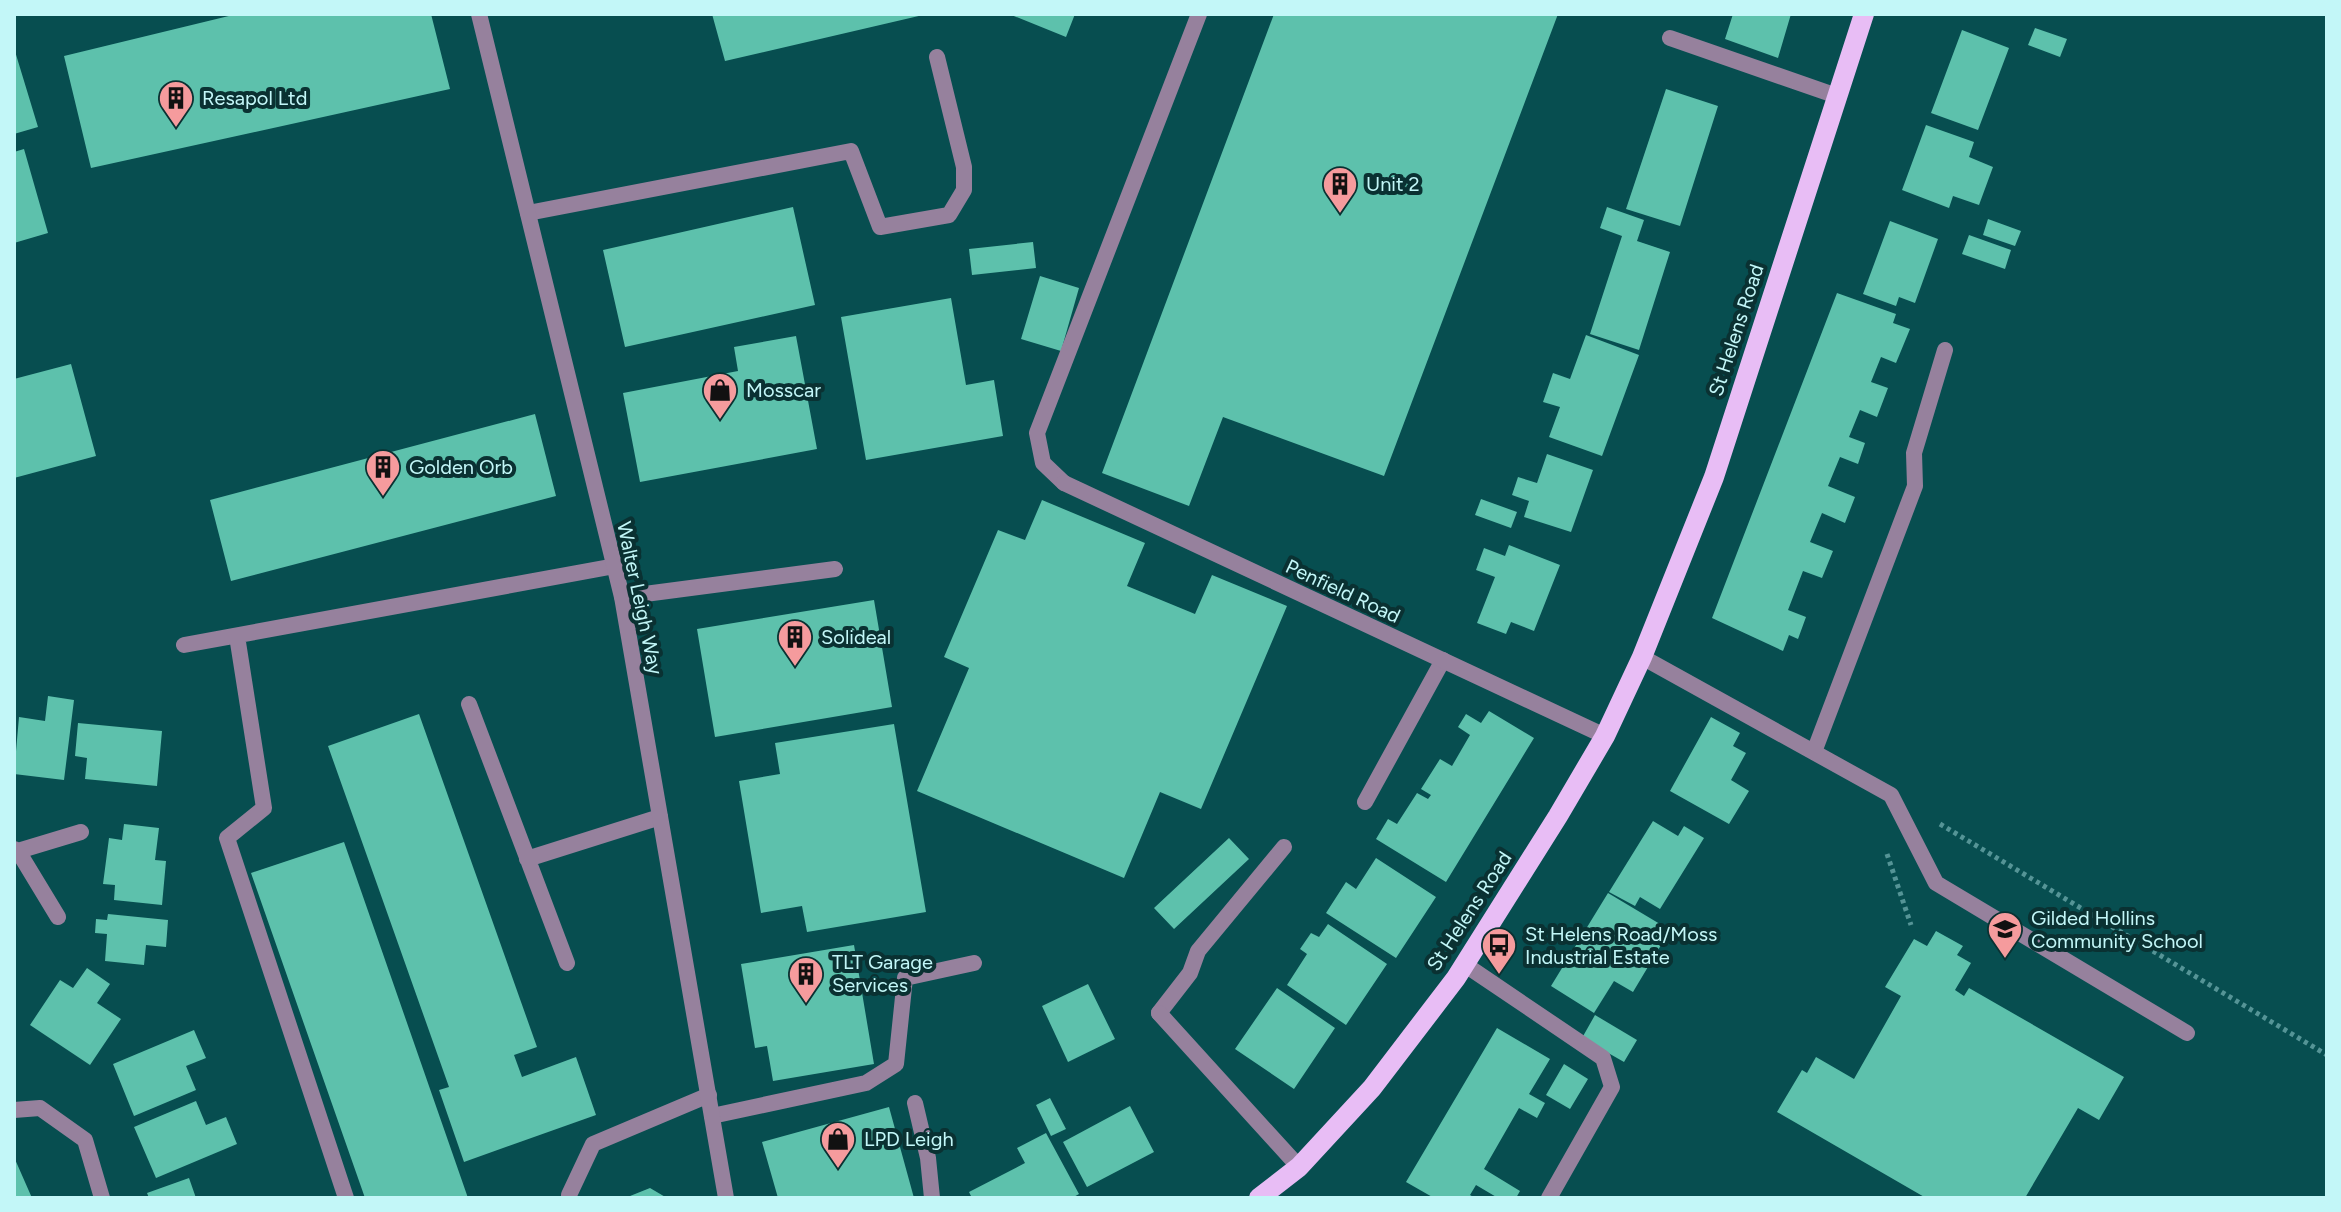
<svg xmlns="http://www.w3.org/2000/svg" width="2341" height="1212" font-family="Figtree,sans-serif">
<style>
.building{fill:#5dc1ac}
.lines{fill:none;stroke-linecap:round;stroke-linejoin:round}
.path{stroke:#559496;stroke-width:5;stroke-dasharray:4 4;stroke-linecap:butt}
.lane{stroke:#96819d;stroke-width:16}
.street{stroke:#96819d;stroke-width:16}
.primary{stroke:#e8bdf5;stroke-width:20}
.labels{text-anchor:middle;stroke-width:8;stroke-linejoin:round;paint-order:stroke}
.poi-label{font-size:20px;fill:#c3f7f8;stroke:#0a3132;text-anchor:start}
.street-label{font-size:20px;fill:#c3f7f8;stroke:#0a3132}
</style>
<rect width="100%" height="100%" fill="#074e50"/>
<path class="building" d="M 237,14 L 431,14 L 450,89 L 91,168 L 64,56 Z
M 712,14 L 923,14 L 923,15 L 725,61 Z
M 1009,14 L 1075,14 L 1066,37 Z
M 1274,14 L 1558,14 L 1384,476 L 1223,417 L 1189,506 L 1102,473 Z
M 1733,14 L 1791,14 L 1778,58 L 1725,39 Z
M 2035,28 L 2067,39 L 2060,57 L 2028,45 Z
M 1962,30 L 2009,48 L 1978,130 L 1931,113 Z
M 14,48 L 38,127 L 14,134 Z
M 1666,89 L 1718,106 L 1680,226 L 1626,209 Z
M 1926,125 L 1974,142 L 1969,157 L 1993,167 L 1979,205 L 1953,196 L 1949,208 L 1902,190 Z
M 24,149 L 48,233 L 14,243 L 14,152 Z
M 793,207 L 815,305 L 625,347 L 603,250 Z
M 1607,207 L 1644,220 L 1637,241 L 1670,252 L 1639,350 L 1590,334 L 1622,236 L 1600,228 Z
M 1988,219 L 2021,231 L 2015,246 L 1983,235 Z
M 1890,221 L 1938,239 L 1915,303 L 1899,297 L 1896,306 L 1863,294 Z
M 1969,235 L 2011,250 L 2005,269 L 1962,254 Z
M 1033,242 L 1036,268 L 972,275 L 969,249 Z
M 1040,276 L 1079,288 L 1061,351 L 1021,339 Z
M 1837,293 L 1896,314 L 1893,323 L 1910,329 L 1896,363 L 1881,357 L 1871,382 L 1888,388 L 1877,417 L 1860,410 L 1849,437 L 1865,443 L 1858,464 L 1840,457 L 1828,486 L 1855,497 L 1845,523 L 1822,513 L 1810,542 L 1833,551 L 1822,578 L 1803,571 L 1788,610 L 1806,617 L 1798,639 L 1789,635 L 1783,651 L 1712,618 Z
M 951,298 L 966,385 L 994,380 L 1003,436 L 866,460 L 841,317 Z
M 1586,335 L 1639,355 L 1602,456 L 1549,437 L 1560,407 L 1543,402 L 1553,373 L 1570,379 Z
M 796,336 L 817,449 L 640,482 L 623,393 L 738,371 L 734,347 Z
M 71,364 L 96,456 L 14,478 L 14,379 Z
M 535,414 L 556,496 L 231,581 L 210,500 Z
M 1547,454 L 1593,470 L 1571,532 L 1524,517 L 1529,501 L 1512,495 L 1518,477 L 1537,483 Z
M 1481,499 L 1517,512 L 1511,528 L 1475,515 Z
M 1042,500 L 1145,543 L 1127,586 L 1195,614 L 1212,575 L 1287,606 L 1201,809 L 1160,792 L 1124,878 L 917,791 L 969,668 L 944,657 L 998,530 L 1025,540 Z
M 1509,545 L 1560,565 L 1534,631 L 1511,622 L 1506,634 L 1477,623 L 1495,577 L 1476,570 L 1484,548 L 1505,556 Z
M 874,600 L 892,707 L 715,737 L 697,629 Z
M 48,696 L 74,700 L 64,780 L 14,774 L 19,717 L 45,721 Z
M 1489,711 L 1534,738 L 1446,882 L 1376,839 L 1388,819 L 1397,824 L 1417,793 L 1428,799 L 1431,795 L 1421,789 L 1440,759 L 1452,766 L 1470,735 L 1458,727 L 1466,714 L 1481,723 Z
M 419,714 L 537,1047 L 514,1055 L 522,1077 L 576,1057 L 596,1115 L 464,1162 L 439,1090 L 449,1087 L 328,746 Z
M 1711,717 L 1740,733 L 1733,746 L 1746,753 L 1731,780 L 1749,791 L 1729,824 L 1670,791 Z
M 78,723 L 162,731 L 157,786 L 85,779 L 87,758 L 75,756 Z
M 894,724 L 926,912 L 807,932 L 802,906 L 761,913 L 739,781 L 780,774 L 775,743 Z
M 1653,821 L 1678,836 L 1684,826 L 1704,838 L 1660,909 L 1640,897 L 1635,906 L 1609,892 Z
M 124,824 L 159,828 L 155,860 L 166,861 L 162,905 L 114,900 L 115,885 L 103,884 L 109,838 L 122,840 Z
M 1229,838 L 1249,859 L 1174,929 L 1154,908 Z
M 344,842 L 468,1198 L 365,1198 L 251,873 Z
M 1376,858 L 1436,897 L 1396,958 L 1326,913 L 1346,882 L 1356,889 Z
M 1608,893 L 1670,930 L 1633,992 L 1614,981 L 1594,1013 L 1551,986 Z
M 108,914 L 168,920 L 166,947 L 146,945 L 144,965 L 105,961 L 107,934 L 95,933 L 96,919 L 107,920 Z
M 1328,924 L 1387,964 L 1346,1025 L 1287,985 L 1307,954 L 1300,949 L 1311,933 L 1319,937 Z
M 1936,931 L 1963,946 L 1957,955 L 1971,963 L 1955,990 L 1964,996 L 1969,988 L 2124,1077 L 2099,1120 L 2078,1108 L 2025,1198 L 1926,1198 L 1777,1112 L 1802,1070 L 1807,1073 L 1816,1057 L 1854,1079 L 1901,996 L 1885,987 L 1914,939 L 1927,946 Z
M 854,945 L 874,1064 L 773,1081 L 767,1046 L 755,1048 L 741,964 Z
M 87,968 L 110,984 L 97,1003 L 121,1019 L 90,1065 L 30,1025 L 60,980 L 73,988 Z
M 1088,984 L 1115,1039 L 1068,1062 L 1042,1006 Z
M 1277,988 L 1335,1028 L 1294,1089 L 1235,1049 Z
M 1595,1015 L 1637,1040 L 1624,1062 L 1582,1038 Z
M 1497,1028 L 1550,1059 L 1529,1094 L 1545,1103 L 1537,1118 L 1519,1108 L 1484,1169 L 1520,1191 L 1516,1198 L 1498,1198 L 1476,1185 L 1470,1195 L 1475,1198 L 1434,1198 L 1406,1182 Z
M 194,1030 L 206,1058 L 186,1066 L 196,1090 L 134,1116 L 113,1064 Z
M 1564,1064 L 1588,1079 L 1570,1109 L 1546,1095 Z
M 1050,1098 L 1066,1129 L 1051,1136 L 1036,1105 Z
M 196,1101 L 206,1125 L 226,1117 L 237,1144 L 156,1178 L 134,1127 Z
M 1130,1106 L 1154,1152 L 1087,1187 L 1063,1142 Z
M 889,1107 L 914,1198 L 778,1198 L 762,1142 Z
M 1046,1133 L 1079,1194 L 1072,1198 L 972,1198 L 969,1192 L 1025,1163 L 1017,1148 Z
M 14,1157 L 32,1198 L 14,1198 Z
M 189,1178 L 196,1198 L 149,1198 L 147,1193 Z
M 650,1188 L 667,1198 L 625,1198 Z"/>
<g class="lines">
<path class="path" d="M 1940,824 L 2327,1055
M 1887,854 L 1911,925"/>
<path class="lane" d="M 1670,38 L 1837,96
M 528,213 L 851,151 L 880,227 L 949,215 L 964,190 L 964,167 L 937,57
M 1064,483 L 1043,463 L 1037,433 L 1199,14
M 622,597 L 835,569
M 237,636 L 264,808 L 227,838 L 346,1198
M 184,645 L 615,566
M 1642,657 L 1891,795 L 1936,883 L 2187,1033
M 469,704 L 567,963
M 1814,752 L 1915,486 L 1914,453 L 1945,350
M 1365,802 L 1443,660
M 527,859 L 660,817
M 1464,964 L 1603,1058 L 1612,1087 L 1549,1198
M 1159,1013 L 1190,973 L 1198,951 L 1284,847
M 915,1103 L 928,1158 L 932,1198
M 712,1116 L 866,1083 L 896,1064 L 905,978 L 974,963
M 569,1198 L 569,1195 L 593,1144 L 709,1095"/>
<path class="street" d="M 479,14 L 622,597 L 726,1198
M 1064,483 L 1605,736
M 14,849 L 18,851 L 58,917
M 18,851 L 81,832
M 1159,1013 L 1299,1167
M 14,1110 L 40,1108 L 85,1140 L 102,1198"/>
<path class="primary" d="M 1259,1198 L 1299,1167 L 1372,1088 L 1456,978 L 1558,816 L 1605,736 L 1642,657 L 1714,477 L 1864,14"/>
</g>
<defs>
<g id="building-pin" transform="scale(1.8)"><path d="M0 17L-7.5 6A9.5 9.5 0 1 1 7.5 6Z" fill="#f59b9d" stroke="#0a3132"/><path d="M-4-6H4V6H1V3H-1V6H-4ZM-2.5-4.3h1.7v1.8h-1.7ZM.8-4.3h1.7v1.8H.8ZM-2.5-1h1.7V.8h-1.7ZM.8-1h1.7V.8H.8Z" fill="#111"/></g>
<g id="shop-pin" transform="scale(1.8)"><path d="M0 17L-7.5 6A9.5 9.5 0 1 1 7.5 6Z" fill="#f59b9d" stroke="#0a3132"/><path d="M-5-2.5h2.3a2.7 3.5 0 0 1 5.4 0H5L5.5 6h-11ZM-1.5-2.5h3a1.5 2.3 0 0 0-3 0Z" fill="#111"/></g>
<g id="school-pin" transform="scale(1.8)"><path d="M0 17L-7.5 6A9.5 9.5 0 1 1 7.5 6Z" fill="#f59b9d" stroke="#0a3132"/><path d="M0-5L7-2L0 1L-7-2ZM-4 1L0 2.5L4 1V4Q0 6-4 4Z" fill="#111"/></g>
<g id="bus-pin" transform="scale(1.8)"><path d="M0 17L-7.5 6A9.5 9.5 0 1 1 7.5 6Z" fill="#f59b9d" stroke="#0a3132"/><path d="M-5-6H5V4H4V6H2V4H-2V6H-4V4H-5ZM-3.5-4V0h7V-4ZM-3.5 1.2v1.5H-2V1.2ZM2 1.2v1.5H3.5V1.2Z" fill="#111"/></g>
</defs>
<g fill-rule="evenodd">
<use href="#building-pin" x="176" y="98"/>
<use href="#building-pin" x="1340" y="184"/>
<use href="#shop-pin" x="720" y="390"/>
<use href="#building-pin" x="383" y="467"/>
<use href="#building-pin" x="795" y="637"/>
<use href="#school-pin" x="2005" y="929"/>
<use href="#bus-pin" x="1499" y="945"/>
<use href="#building-pin" x="806" y="974"/>
<use href="#shop-pin" x="838" y="1139"/>
</g>
<g class="labels">
<g class="poi-label">
<text x="202" y="105">Resapol Ltd</text>
<text x="1366" y="191">Unit 2</text>
<text x="746" y="397">Mosscar</text>
<text x="409" y="474">Golden Orb</text>
<text x="821" y="644">Solideal</text>
<text x="2031" y="925">Gilded Hollins<tspan x="2031" dy="23">Community School</tspan></text>
<text x="1525" y="941">St Helens Road/Moss<tspan x="1525" dy="23">Industrial Estate</tspan></text>
<text x="832" y="969">TLT Garage<tspan x="832" dy="23">Services</tspan></text>
<text x="864" y="1146">LPD Leigh</text>
</g>
<g class="street-label">
<text transform="translate(1736 330) rotate(-72)" y="7">St Helens Road</text>
<text transform="translate(1343 591) rotate(25)" y="7">Penfield Road</text>
<text transform="translate(640 598) rotate(78)" y="7">Walter Leigh Way</text>
<text transform="translate(1469 911) rotate(-57)" y="7">St Helens Road</text>
</g>
</g>
<rect width="2341" height="1212" fill="none" stroke="#c3f7f8" stroke-width="32"/>
</svg>
